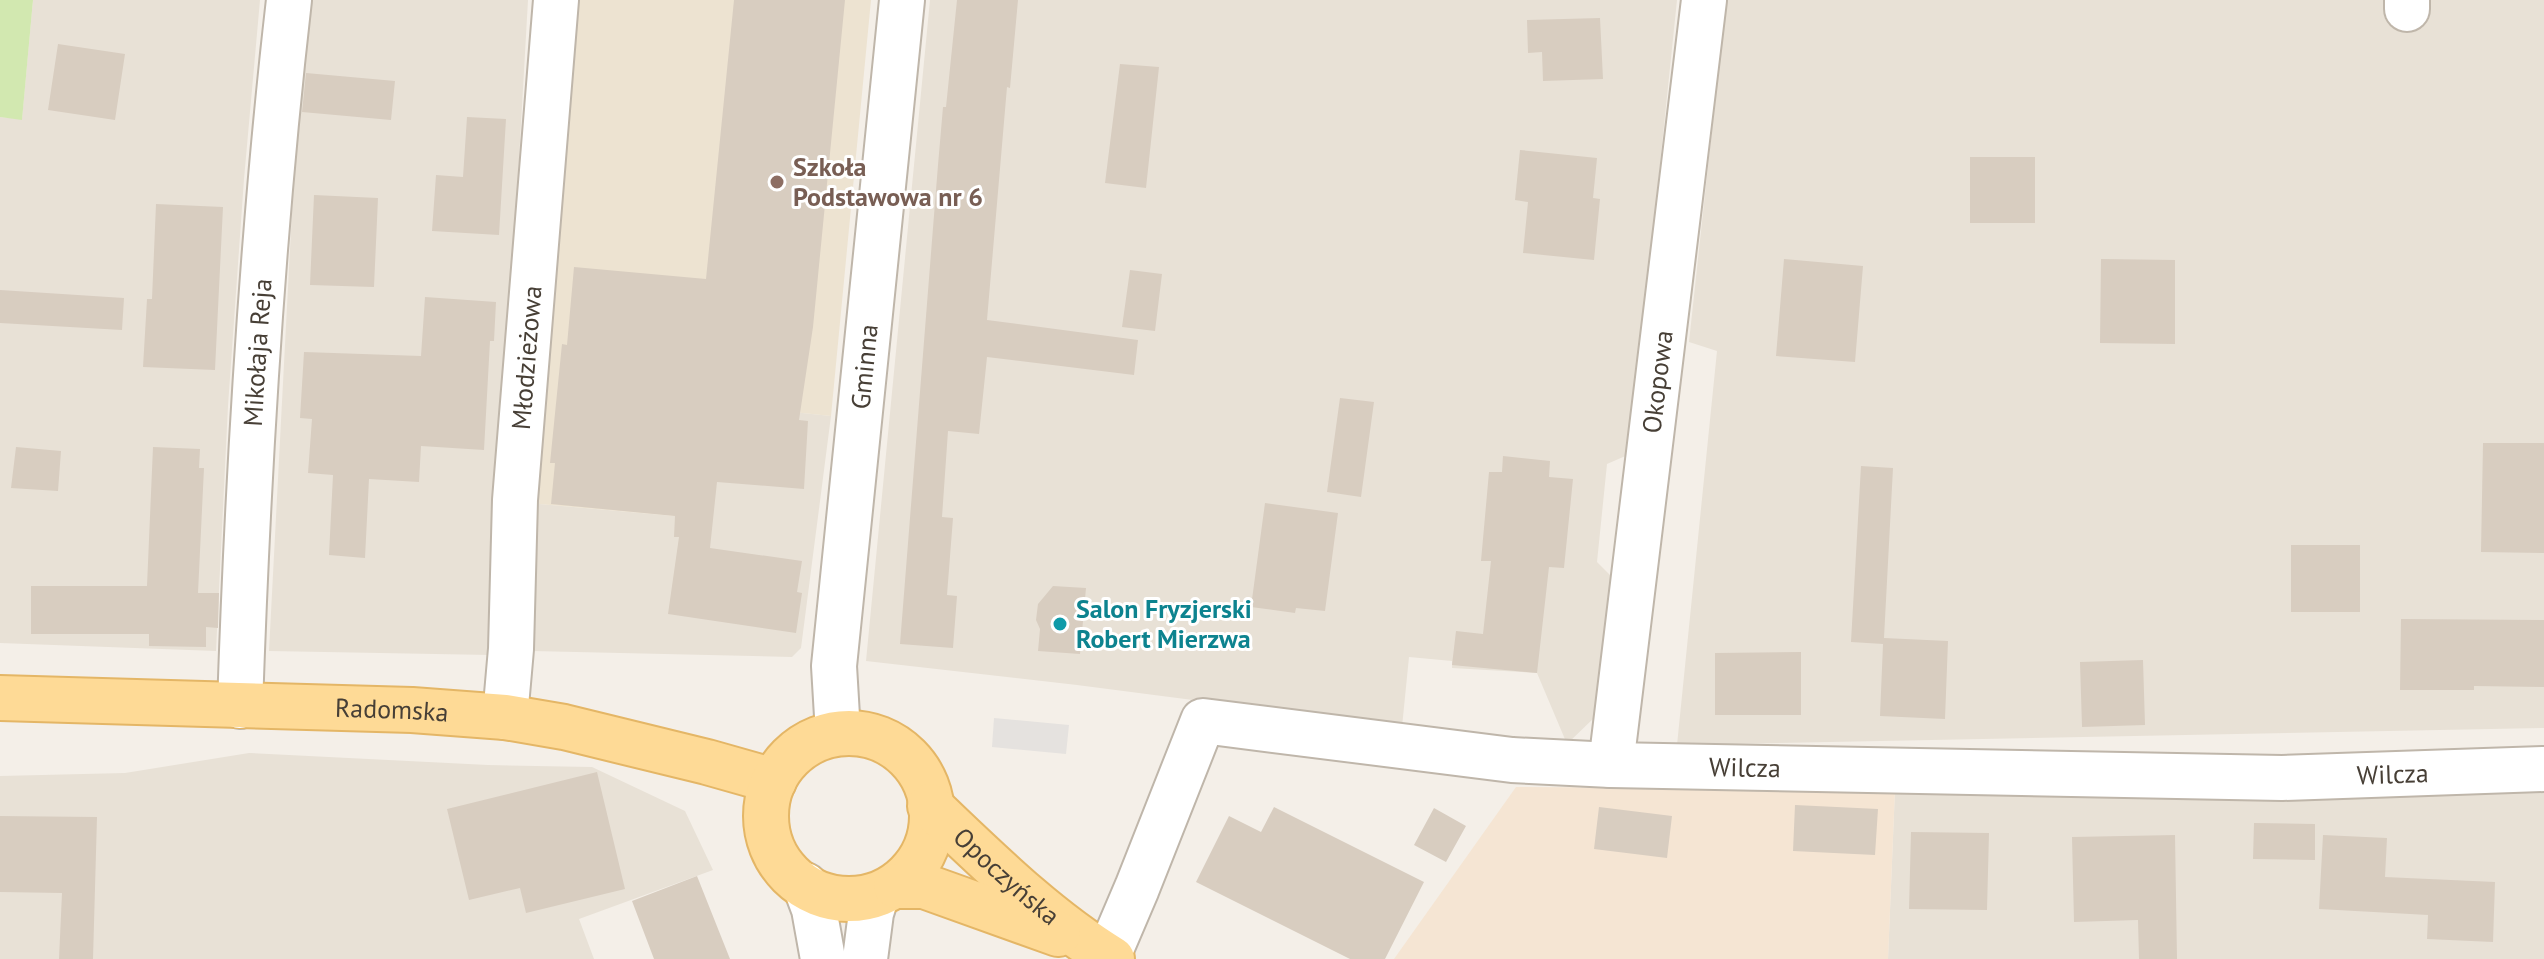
<svg xmlns="http://www.w3.org/2000/svg" width="2544" height="959" font-family="'PT Sans',sans-serif">
<style>
.residential{fill:#e8e1d6}
.commercial{fill:#f5e5d3}
.education{fill:#ede3d1}
.green{fill:#d2e8b0}
.parking{fill:#e5e2df}
.building{fill:#d8cdc0}
.lines{fill:none;stroke-linecap:round;stroke-linejoin:round}
.minor-casing{stroke:#bfb6aa;stroke-width:48}
.major-casing{stroke:#e4b666;stroke-width:48}
.minor{stroke:#fff;stroke-width:44}
.major{stroke:#feda96;stroke-width:44}
.education-dot{fill:#8d6e63;stroke:#fff;stroke-width:3}
.culture-dot{fill:#0f9aa8;stroke:#fff;stroke-width:3}
.labels{text-anchor:middle;stroke-width:6;stroke-linejoin:round;paint-order:stroke}
.education-label{font-size:26px;font-weight:bold;fill:#785e54;stroke:#fff;text-anchor:start}
.street-label{font-size:26px;fill:#473f36;stroke:#fff}
.culture-label{font-size:26px;font-weight:bold;fill:#0d838f;stroke:#fff;text-anchor:start}
</style>
<rect width="100%" height="100%" fill="#f4efe8"/>
<path class="residential" d="M 33,0 L 260,0 L 244,179 L 228,406 L 216,651 L 0,643 L 0,117 L 22,119 Z
M 303,0 L 528,0 L 491,655 L 269,651 Z
M 930,0 L 1677,0 L 1630,454 L 1607,464 L 1597,562 L 1612,577 L 1596,716 L 1567,744 L 1537,673 L 1452,668 L 1452,661 L 1409,657 L 1402,727 L 1077,685 L 866,661 Z
M 1726,0 L 2393,0 L 2392,28 L 2420,29 L 2422,0 L 2544,0 L 2544,728 L 1677,745 L 1717,351 L 1689,342 Z
M 686,401 L 831,416 L 801,648 L 792,657 L 532,651 L 528,503 L 675,516 Z
M 249,753 L 488,765 L 592,767 L 685,811 L 713,870 L 579,919 L 594,959 L 0,959 L 0,776 L 125,773 Z
M 2544,786 L 2544,959 L 1888,959 L 1895,789 Z"/>
<path class="commercial" d="M 1516,787 L 1895,789 L 1888,959 L 1394,959 Z"/>
<path class="education" d="M 570,0 L 871,0 L 831,416 L 687,401 L 675,516 L 528,503 Z"/>
<path class="green" d="M 0,0 L 33,0 L 22,120 L 0,117 Z"/>
<path class="parking" d="M 994,718 L 1069,725 L 1066,754 L 992,747 Z"/>
<path class="building" d="M 734,0 L 845,0 L 813,327 L 799,420 L 808,421 L 804,489 L 717,482 L 710,548 L 802,561 L 797,592 L 802,593 L 796,633 L 668,614 L 679,537 L 674,537 L 675,516 L 551,504 L 555,463 L 550,463 L 562,344 L 567,345 L 574,267 L 706,279 Z
M 957,0 L 1018,0 L 1010,88 L 1007,87 L 987,320 L 1138,340 L 1134,375 L 987,357 L 979,434 L 948,431 L 942,517 L 953,518 L 947,595 L 957,596 L 953,648 L 900,644 L 938,165 L 943,107 L 946,107 Z
M 1600,18 L 1603,79 L 1543,81 L 1542,52 L 1528,53 L 1527,20 Z
M 58,44 L 125,54 L 115,120 L 48,110 Z
M 1120,64 L 1159,67 L 1146,188 L 1105,183 Z
M 306,73 L 395,81 L 391,120 L 302,112 Z
M 467,117 L 506,119 L 499,235 L 432,231 L 436,175 L 463,177 Z
M 1520,150 L 1597,158 L 1593,198 L 1600,199 L 1594,260 L 1523,253 L 1528,202 L 1515,200 Z
M 1970,157 L 2035,157 L 2035,223 L 1970,223 Z
M 314,195 L 378,198 L 374,287 L 310,285 Z
M 156,204 L 223,207 L 215,370 L 143,367 L 147,299 L 152,299 Z
M 1784,259 L 1863,266 L 1855,362 L 1776,356 Z
M 2101,259 L 2175,260 L 2175,344 L 2100,343 Z
M 1130,270 L 1162,274 L 1155,331 L 1122,327 Z
M 0,290 L 124,298 L 122,330 L 0,323 Z
M 425,297 L 496,302 L 494,341 L 490,341 L 484,450 L 421,446 L 419,482 L 369,479 L 365,558 L 329,555 L 333,475 L 308,473 L 312,419 L 300,418 L 304,352 L 421,356 Z
M 1340,398 L 1374,402 L 1361,497 L 1327,492 Z
M 2483,443 L 2544,443 L 2544,553 L 2481,552 Z
M 16,447 L 61,451 L 58,491 L 11,488 Z
M 153,447 L 200,449 L 199,468 L 204,468 L 198,593 L 219,593 L 218,628 L 206,627 L 206,647 L 149,646 L 149,634 L 31,634 L 31,586 L 147,586 Z
M 1503,456 L 1550,461 L 1549,477 L 1573,479 L 1564,568 L 1549,567 L 1537,673 L 1452,665 L 1456,631 L 1483,634 L 1491,561 L 1481,561 L 1489,472 L 1502,472 Z
M 1861,466 L 1893,468 L 1884,638 L 1948,641 L 1945,719 L 1880,716 L 1883,644 L 1851,642 Z
M 1265,503 L 1338,513 L 1325,611 L 1296,608 L 1295,613 L 1251,607 Z
M 2291,545 L 2360,545 L 2360,612 L 2291,612 Z
M 1053,586 L 1086,588 L 1080,654 L 1038,651 L 1040,629 L 1036,620 L 1038,604 Z
M 2401,619 L 2544,620 L 2544,687 L 2474,686 L 2474,690 L 2400,690 Z
M 1801,652 L 1801,715 L 1715,715 L 1715,653 Z
M 2143,660 L 2145,725 L 2082,727 L 2080,662 Z
M 597,772 L 625,889 L 526,913 L 520,888 L 469,900 L 447,809 Z
M 1795,805 L 1878,809 L 1875,855 L 1793,851 Z
M 1274,807 L 1424,882 L 1385,959 L 1350,959 L 1196,882 L 1229,816 L 1261,832 Z
M 1599,807 L 1672,816 L 1667,858 L 1594,849 Z
M 1434,808 L 1466,826 L 1446,862 L 1414,845 Z
M 0,816 L 97,817 L 93,959 L 59,959 L 62,893 L 0,892 Z
M 2254,823 L 2315,824 L 2315,860 L 2253,859 Z
M 1911,832 L 1989,833 L 1987,910 L 1909,909 Z
M 2175,835 L 2177,959 L 2139,959 L 2138,920 L 2074,922 L 2072,837 Z
M 2323,835 L 2387,838 L 2385,877 L 2495,882 L 2493,942 L 2427,939 L 2428,915 L 2319,909 Z
M 697,876 L 730,959 L 654,959 L 632,901 Z"/>
<g class="lines">
<g class="minor-casing">
<g id="minor">
<path d="M 2407,9 L 2407,0"/>
<path id="s1" d="M 240,706 C 248,470 262,234 289,0"/>
<path id="s2" d="M 505,717 L 511,649 L 515,500 L 556,0"/>
<path id="s3" d="M 838,733 L 834,666 L 902,0"/>
<path id="s4" d="M 1611,765 L 1704,0"/>
<path d="M 805,885 L 814,909 L 823,959"/>
<path id="s5" d="M 1108,956 L 1137,888 L 1203,721 L 1512,760 L 1611,765 L 2282,778 L 2544,769"/>
<path d="M 865,959 L 871,913 L 876,897"/>
</g>
</g>
<g class="major-casing">
<g id="major">
<path id="s6" d="M 0,698 L 412,710 L 505,717 L 564,727 L 707,762 L 774,781"/>
<circle cx="849" cy="816" r="83"/>
<path id="s7" d="M 930,806 C 987,860 1045,918 1112,959"/>
<path d="M 896,886 L 924,886 L 1058,934"/>
</g>
</g>
<use href="#minor" class="minor"/>
<use href="#major" class="major"/>
</g>
<circle class="education-dot" cx="777" cy="182" r="8"/>
<circle class="culture-dot" cx="1060" cy="624" r="8"/>
<g class="labels">
<g class="education-label">
<text x="793" y="176">Szkoła<tspan x="793" dy="30">Podstawowa nr 6</tspan></text>
</g>
<g class="street-label">
<text dy="9" stroke="none"><textPath href="#s1" startOffset="354">Mikołaja Reja</textPath></text>
<text dy="9" stroke="none"><textPath href="#s2" startOffset="360">Młodzieżowa</textPath></text>
<text dy="9" stroke="none"><textPath href="#s3" startOffset="368">Gminna</textPath></text>
<text dy="9" stroke="none"><textPath href="#s4" startOffset="386">Okopowa</textPath></text>
<text dy="9" stroke="none"><textPath href="#s6" startOffset="392">Radomska</textPath></text>
<text dy="9" stroke="none"><textPath href="#s5" startOffset="798">Wilcza</textPath></text>
<text dy="9" stroke="none"><textPath href="#s5" startOffset="1446">Wilcza</textPath></text>
<text dy="9" stroke="none"><textPath href="#s7" startOffset="104">Opoczyńska</textPath></text>
</g>
<g class="culture-label">
<text x="1076" y="618">Salon Fryzjerski<tspan x="1076" dy="30">Robert Mierzwa</tspan></text>
</g>
</g>
</svg>
